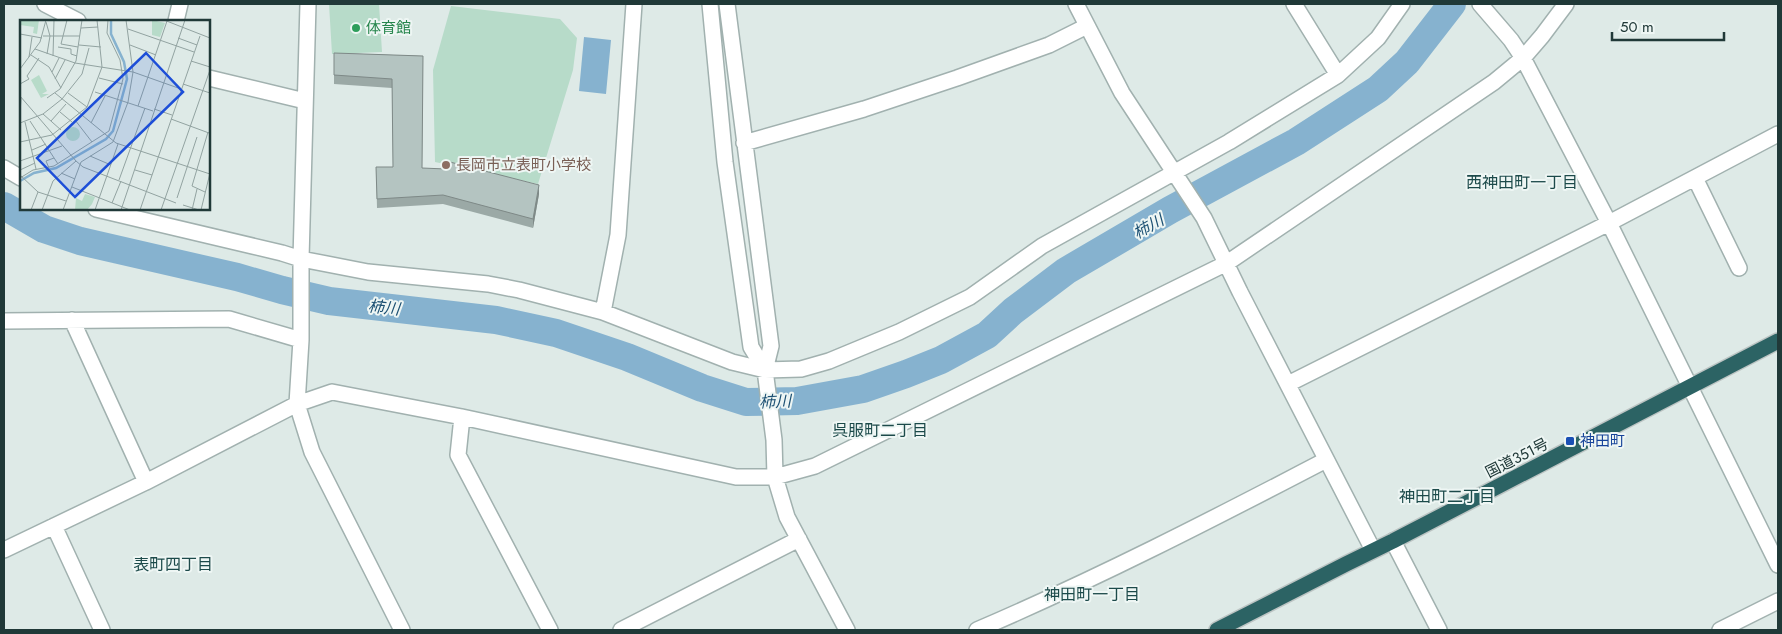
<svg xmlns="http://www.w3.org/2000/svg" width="1782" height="634" font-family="Jost,'Noto Sans JP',sans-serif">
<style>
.green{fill:#b7dbc9}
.water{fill:#86b2cf}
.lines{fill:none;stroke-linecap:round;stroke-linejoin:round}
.river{stroke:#86b2cf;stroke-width:28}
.minor-casing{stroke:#a1b1af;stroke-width:18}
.highway-casing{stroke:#bcc4c3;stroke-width:18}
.minor{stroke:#fff;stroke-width:15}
.highway{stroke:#2c6364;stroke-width:15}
.wall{fill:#9ba9a6}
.shaded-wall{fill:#7e8987}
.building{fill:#b4c4c1;stroke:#7e8987}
.leisure-dot{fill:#2e9e5b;stroke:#eef6f4;stroke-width:2}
.education-dot{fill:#8d6e63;stroke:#eef6f4;stroke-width:2}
.transit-dot{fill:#1a4fb4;stroke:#eef6f4;stroke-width:2}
.labels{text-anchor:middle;stroke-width:4;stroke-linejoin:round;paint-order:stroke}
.leisure-label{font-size:15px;fill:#27864d;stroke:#eef6f4;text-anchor:start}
.education-label{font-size:15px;fill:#785e54;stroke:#eef6f4;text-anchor:start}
.transit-label{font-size:15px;fill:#164399;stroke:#eef6f4;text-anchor:start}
.street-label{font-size:15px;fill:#203938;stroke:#eef6f4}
.neighbourhood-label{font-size:16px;fill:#1c4a4a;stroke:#eef6f4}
.water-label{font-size:16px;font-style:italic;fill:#1c5073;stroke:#eef6f4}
.inset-river{fill:none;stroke:#86b2cf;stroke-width:2.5}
.inset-road{fill:none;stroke:#92a3a1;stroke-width:1}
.view{fill:#1d4ed8;fill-opacity:0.15;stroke:#1d4ed8;stroke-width:2.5}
.inset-edge{fill:none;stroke:#203938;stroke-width:2.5}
</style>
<rect width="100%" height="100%" fill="#deeae7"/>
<path class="green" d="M 329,4 L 379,4 L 382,52 L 332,54 Z
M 451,6 L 560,19 L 577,38 L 573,70 L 538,184 L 435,162 L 433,70 Z"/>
<path class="water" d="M 584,37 L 611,40 L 606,94 L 579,91 Z"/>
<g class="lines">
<path class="river" d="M 4,206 L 44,229 L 80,241 L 237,277 L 282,290 L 329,301 L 496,320 L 556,333 L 627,357 L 702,388 L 746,402 L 797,401 L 863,389 L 906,374 L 941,360 L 987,335 L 1013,311 L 1066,271 L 1170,210 L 1296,142 L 1378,89 L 1407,62 L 1452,4"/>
<g class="minor-casing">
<path id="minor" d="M 45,4 L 78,21
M 710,4 L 725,162 L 751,347 L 765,370 L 774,440 L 775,477 L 787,517 L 847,630
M 727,4 L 771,346 L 765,370
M 1076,4 L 1122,93 L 1204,218 L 1240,292 L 1373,550
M 1294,4 L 1338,75
M 1480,4 L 1511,40 L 1523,58 L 1609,223 L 1778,565
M 176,21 L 180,4
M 209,78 L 305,101
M 744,143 L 864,109 L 957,78 L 1049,45 L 1087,26
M 4,168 L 21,178
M 1695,178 L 1739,268
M 96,209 L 282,253 L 301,259 L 368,272 L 488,284 L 519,290 L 603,312 L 732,362 L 765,370 L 801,369 L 829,361 L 899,332 L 970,297 L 1042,246 L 1229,142 L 1338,75 L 1378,38 L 1402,4
M 603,312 L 618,235 L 634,4
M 72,320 L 146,482
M 4,321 L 229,319 L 301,340 L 297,404 L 312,452 L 402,630
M 301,340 L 301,259 L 308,4
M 1288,384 L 1609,223 L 1778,134
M 462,417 L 458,455 L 550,630
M 54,526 L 102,630
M 1393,541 L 1439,630
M 4,550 L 146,482 L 297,404 L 332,392 L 462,417 L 736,477 L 775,477 L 815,466 L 1227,263 L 1494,82 L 1523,58 L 1542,36 L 1566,4
M 621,630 L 799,539
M 977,630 C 1096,579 1211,520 1326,460
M 1720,630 L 1778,601"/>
</g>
<g class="highway-casing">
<path id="highway" d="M 1217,630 L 1346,564 L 1393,541 L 1778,341"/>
</g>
<use href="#minor" class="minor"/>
<use href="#highway" class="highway"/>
</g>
<path class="wall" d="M 334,53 L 423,56 L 422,168 L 539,194 L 533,228 L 443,204 L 377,208 L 376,167 L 393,167 L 392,88 L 334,84 Z"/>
<path class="shaded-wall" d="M 539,185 L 539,194 L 533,228 L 533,219 Z"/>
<path class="building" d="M 334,53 L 423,56 L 422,168 L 446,169 L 450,162 L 539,185 L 533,219 L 443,195 L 377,199 L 376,167 L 393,167 L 392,79 L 334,75 Z"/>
<circle class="leisure-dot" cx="356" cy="28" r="5"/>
<circle class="education-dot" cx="446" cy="165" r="5"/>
<rect class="transit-dot" x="1565" y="436" width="10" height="10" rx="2.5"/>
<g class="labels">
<g class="leisure-label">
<text x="366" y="33">体育館</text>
</g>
<g class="education-label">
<text x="456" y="170">長岡市立表町小学校</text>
</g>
<g class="transit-label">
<text x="1580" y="446">神田町</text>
</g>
<g class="street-label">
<text transform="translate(1517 458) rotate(-27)" y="5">国道351号</text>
</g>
<g class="neighbourhood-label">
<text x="1522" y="188">西神田町一丁目</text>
<text x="880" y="436">呉服町二丁目</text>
<text x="1447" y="502">神田町二丁目</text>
<text x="173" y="570">表町四丁目</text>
<text x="1092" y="600">神田町一丁目</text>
</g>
<g class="water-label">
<text transform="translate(1148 226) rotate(-29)" y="6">柿川</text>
<text transform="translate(384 307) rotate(6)" y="6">柿川</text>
<text transform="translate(775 401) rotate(-2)" y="6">柿川</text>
</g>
</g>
<g transform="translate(20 20)">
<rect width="190" height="190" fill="#deeae7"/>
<path d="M 0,0 L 19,0 L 17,14 L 13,13 L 14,7 L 0,5 ZM 132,0 L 145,3 L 140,17 L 132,15 ZM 19,55 L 27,71 L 22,74 L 29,74 L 21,78 L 11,60 ZM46 114a7 7 0 1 1 14 0a7 7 0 1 1-14 0ZM 65,174 L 75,177 L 72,184 L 67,190 L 55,190 L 56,178 L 62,181 Z" fill="#b7dbc9"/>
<path class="inset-river" d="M 0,161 L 14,153 L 36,148 L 86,119 L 93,111 L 107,59 L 104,42 L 91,14 L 91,0"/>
<path class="inset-road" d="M 47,0 L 41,24 L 58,27M 144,0 L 190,18M 26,2 L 30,16 L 27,34M 61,8 L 78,7M 108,9 L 174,32M 0,14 L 22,18M 23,16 L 60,16M 158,18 L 177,25M 59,25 L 81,27M 110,25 L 136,35M 38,27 L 51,29 L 51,34 L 57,36M 15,29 L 55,43 L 113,52 L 161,69M 11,35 L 29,47 L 41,68M 33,36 L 34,0M 9,37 L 12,17M 171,41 L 190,47M 0,49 L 20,22 L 26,0M 32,52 L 39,38M 79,58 L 103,64M 35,59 L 45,40M 0,64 L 9,59 L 7,56 L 19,38M 163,64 L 190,73M 75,72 L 133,91M 35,73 L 96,123 L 190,154M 48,73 L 67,87M 0,76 L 56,141M 27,78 L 40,69 L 56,41 L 62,0M 118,86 L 147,1M 134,89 L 152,95M 40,92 L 52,102M 0,94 L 1,78M 23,94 L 41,110M 151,99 L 189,113M 55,100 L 72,122M 10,101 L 38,144M 31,101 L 46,84M 5,102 L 16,149M 0,103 L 23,94 L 42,79 L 62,54 L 69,28M 71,103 L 85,76M 0,122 L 32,115 L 67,87 L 82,47 L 77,0M 12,130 L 26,124M 70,136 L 91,145M 0,141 L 42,126M 29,148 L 26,141 L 34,138M 0,150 L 15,143M 115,150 L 132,155M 41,153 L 55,159M 0,155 L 18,172 L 46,181M 0,158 L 13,150 L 34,146 L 89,111 L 103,59 L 100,40 L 87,13 L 88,0M 99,160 L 125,88M 52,167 L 110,190M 185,172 L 172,166 L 188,112M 157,178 L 177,117M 92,183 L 101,161M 163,185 L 179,190M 11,190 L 18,172M 22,190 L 33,161 L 56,141 L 63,147 L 156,183M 43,190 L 61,142 L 93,122 L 108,82 L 113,52 L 106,0M 75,190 L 98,124M 101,190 L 165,0M 120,190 L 180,16M 141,190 L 190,50M 172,190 L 177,169M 181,190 L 190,153"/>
<path class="view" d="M 126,33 L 163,72 L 55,177 L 17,138 Z"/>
<rect width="190" height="190" class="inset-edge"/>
</g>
<rect width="1782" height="634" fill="none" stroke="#203938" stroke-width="10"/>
<path d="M1612 32v8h112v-8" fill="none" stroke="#203938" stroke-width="2.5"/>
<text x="1620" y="32" font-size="15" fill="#203938" stroke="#eef6f4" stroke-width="4" paint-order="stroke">50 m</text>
</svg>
